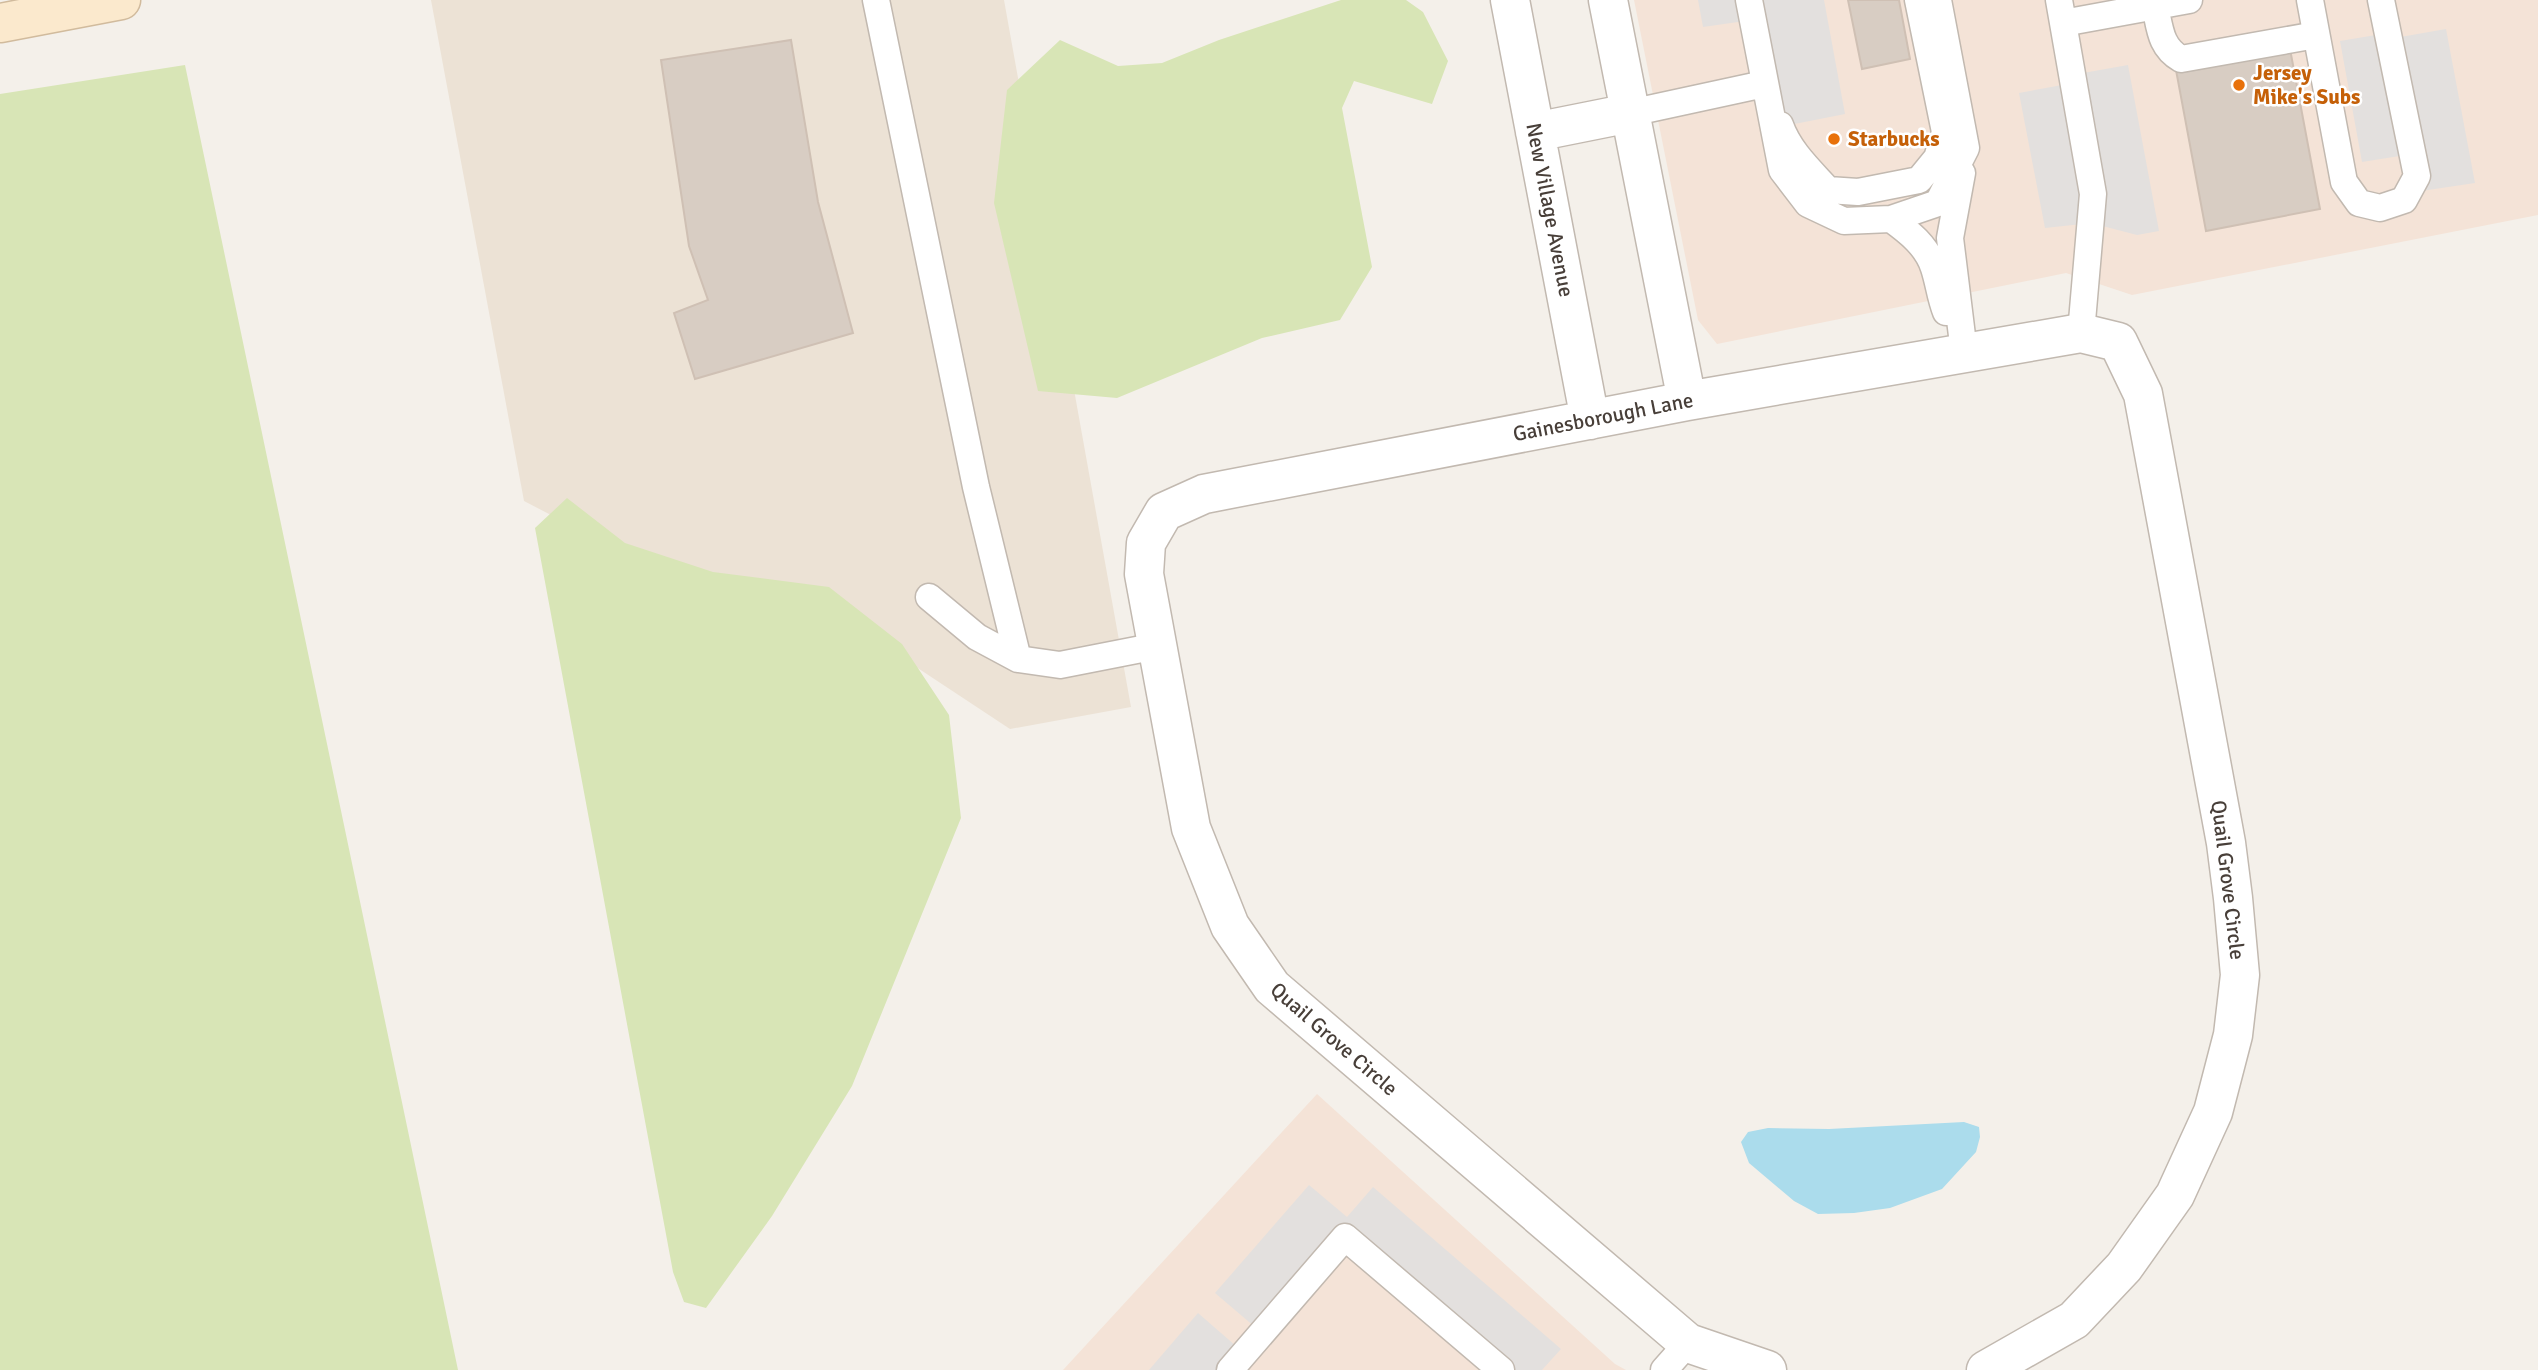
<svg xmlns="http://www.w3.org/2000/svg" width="2538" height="1370" font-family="Signika,sans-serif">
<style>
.commercial{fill:#f4e3d7}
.education{fill:#ece2d5}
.green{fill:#d8e5b6}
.parking{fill:#e3e0de}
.water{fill:#abdcec}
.building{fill:#d8cdc3;stroke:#cfc0b4;stroke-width:2}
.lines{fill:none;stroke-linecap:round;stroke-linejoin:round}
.service-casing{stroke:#c2b9b0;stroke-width:29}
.minor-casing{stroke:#c2b9b0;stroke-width:41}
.secondary-casing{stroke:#d1bb9d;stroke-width:41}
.service{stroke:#fff;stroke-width:26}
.minor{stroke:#fff;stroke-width:38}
.secondary{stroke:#fbe9cd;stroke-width:38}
.food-dot{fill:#e8710a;stroke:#fff;stroke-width:2.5}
.labels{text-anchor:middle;stroke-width:5;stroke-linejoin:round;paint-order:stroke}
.food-label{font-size:21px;font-weight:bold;fill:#c56008;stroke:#fff;text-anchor:start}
.street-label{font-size:21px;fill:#483f39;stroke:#fff}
</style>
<rect width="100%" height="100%" fill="#f4f0ea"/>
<path class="commercial" d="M 1634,0 L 2538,0 L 2538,215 L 2132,295 L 2066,273 L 1717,344 L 1698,320 Z
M 1317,1094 L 1615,1364 L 1626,1370 L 1063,1370 Z"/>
<path class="education" d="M 431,0 L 1004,0 L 1131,707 L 1010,729 L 792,585 L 676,580 L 524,501 Z"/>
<path class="green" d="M 1341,0 L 1406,0 L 1423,12 L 1448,61 L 1432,104 L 1354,81 L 1342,108 L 1372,267 L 1340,320 L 1262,338 L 1117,398 L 1038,391 L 994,203 L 1007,90 L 1060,40 L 1118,66 L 1162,63 L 1219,40 Z
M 185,65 L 458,1370 L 0,1370 L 0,94 Z
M 567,498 L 625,543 L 713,572 L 829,587 L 902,644 L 949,715 L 961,818 L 852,1086 L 772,1216 L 706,1308 L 684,1302 L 673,1272 L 535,528 Z"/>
<path class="parking" d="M 1698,0 L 1824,0 L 1845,114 L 1774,128 L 1752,20 L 1703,27 Z
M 2446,29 L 2475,183 L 2408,193 L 2412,154 L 2362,162 L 2340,41 L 2388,33 L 2389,39 Z
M 2128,65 L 2159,231 L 2137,235 L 2091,223 L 2045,228 L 2019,93 L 2073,83 L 2072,75 Z
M 1309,1185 L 1347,1217 L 1373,1187 L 1561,1349 L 1542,1370 L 1501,1370 L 1345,1237 L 1262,1333 L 1215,1293 Z
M 1198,1313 L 1244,1353 L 1230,1370 L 1149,1370 Z"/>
<path class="water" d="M 1964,1122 L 1979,1127 L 1980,1137 L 1976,1152 L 1942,1189 L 1890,1208 L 1854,1213 L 1818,1214 L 1794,1201 L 1749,1163 L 1741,1142 L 1748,1132 L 1768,1128 L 1829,1129 Z"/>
<path class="building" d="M 1848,0 L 1899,0 L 1910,59 L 1862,69 Z
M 791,40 L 818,202 L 853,333 L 695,379 L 674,313 L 708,300 L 689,246 L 661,60 Z
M 2290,49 L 2320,209 L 2206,231 L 2176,70 Z"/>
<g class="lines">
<g class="service-casing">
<path id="service" d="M 876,0 L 976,487 L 1018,659
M 1749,0 L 1782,170 L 1808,204 L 1844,221 L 1891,219 L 1938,203 L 1966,148 L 1938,0
M 2059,0 L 2093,194 L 2081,333
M 2310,0 L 2344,182 L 2359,203 L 2380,208 L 2404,200 L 2417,176 L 2381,0
M 2155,6 C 2160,28 2160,47 2181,59 L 2316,35
M 2063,23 L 2189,0
M 1630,113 L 1764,84
M 1780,125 C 1789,151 1810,170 1828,190 L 1858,192 L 1919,180 L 1937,158 L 1945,132 L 1918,0
M 1962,173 L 1950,238 L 1964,352
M 1891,219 C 1909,232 1927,246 1934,268 C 1939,283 1940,297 1946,312
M 929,597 L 977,637 L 1018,659 L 1060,665 L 1157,646
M 1230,1370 L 1345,1237 L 1501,1370
M 1664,1370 L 1688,1343"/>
</g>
<g class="minor-casing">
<path id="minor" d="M 1510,0 L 1590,420
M 1608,0 L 1687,401
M 1535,132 L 1630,113
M 1767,1370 L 1688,1343 L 1272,987 L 1230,926 L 1191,828 L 1144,574 L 1146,543 L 1164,512 L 1204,494 L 1687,401 L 2081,333 L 2118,342 L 2143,394 L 2226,843 L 2233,898 L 2240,975 L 2233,1035 L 2213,1112 L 2175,1195 L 2124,1267 L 2074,1320 L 1986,1370"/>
</g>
<g class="secondary-casing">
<path id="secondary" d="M 0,23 L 121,0"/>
</g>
<use href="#service" class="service"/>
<use href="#minor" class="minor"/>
<use href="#secondary" class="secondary"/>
</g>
<g class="food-dot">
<circle cx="2239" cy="85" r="7"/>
<circle cx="1834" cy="139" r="7"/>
</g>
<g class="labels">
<g class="food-label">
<text x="2253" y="80">Jersey<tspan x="2253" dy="24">Mike's Subs</tspan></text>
<text x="1848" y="146">Starbucks</text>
</g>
<g class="street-label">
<text transform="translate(1550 210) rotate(79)" y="7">New Village Avenue</text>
<text transform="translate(1603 417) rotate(-11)" y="7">Gainesborough Lane</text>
<text transform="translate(2228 880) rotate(83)" y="7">Quail Grove Circle</text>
<text transform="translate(1334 1039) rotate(41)" y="7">Quail Grove Circle</text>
</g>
</g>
</svg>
